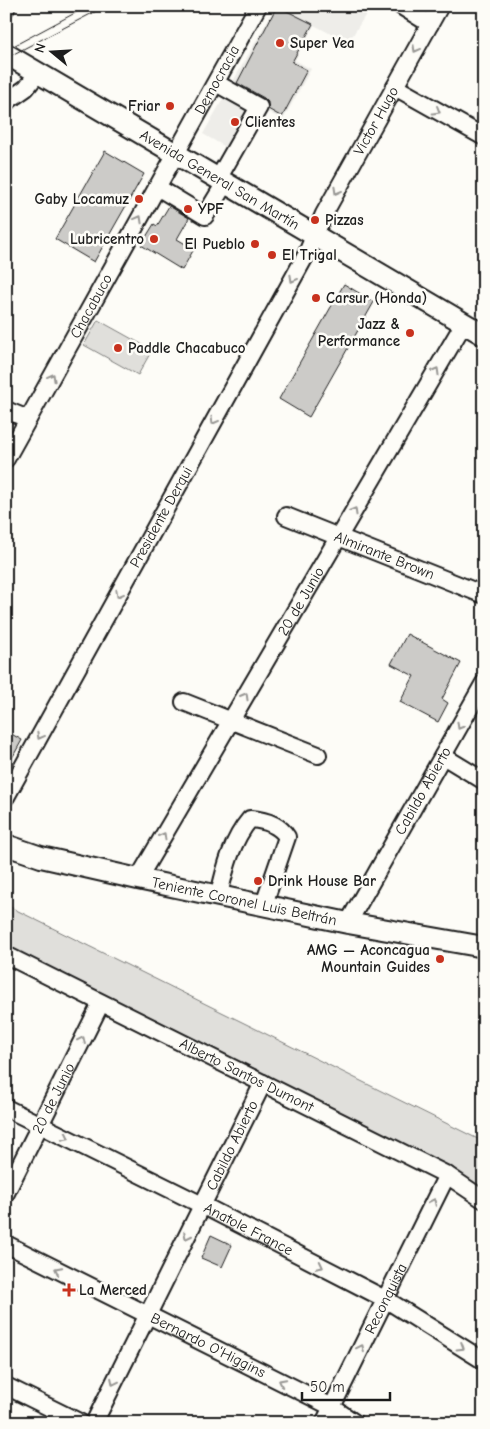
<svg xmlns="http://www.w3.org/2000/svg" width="490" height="1429" font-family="'Comic Neue',sans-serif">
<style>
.built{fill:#eeede9}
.green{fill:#e0dfdb;stroke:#7e7e7c}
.building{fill:#cccbc8;stroke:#1c1c1c}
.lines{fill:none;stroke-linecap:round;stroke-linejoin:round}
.minor-casing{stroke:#1c1c1c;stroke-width:20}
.major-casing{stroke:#1c1c1c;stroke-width:24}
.minor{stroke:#fdfcf7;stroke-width:16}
.major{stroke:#fdfcf7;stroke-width:20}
.tram{stroke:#1c1c1c;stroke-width:1}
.oneway{stroke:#989794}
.poi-dot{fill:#c8321e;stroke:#fdfcf7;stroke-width:2}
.labels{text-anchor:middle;stroke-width:5;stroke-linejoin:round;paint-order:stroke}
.poi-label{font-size:15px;font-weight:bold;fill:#1c1c1c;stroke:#fdfcf7;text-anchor:start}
.street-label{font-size:15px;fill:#1c1c1c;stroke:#fdfcf7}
</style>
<rect width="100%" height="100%" fill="#fdfcf7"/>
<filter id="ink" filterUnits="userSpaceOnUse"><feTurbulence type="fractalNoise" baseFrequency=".02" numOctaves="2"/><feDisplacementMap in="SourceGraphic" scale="10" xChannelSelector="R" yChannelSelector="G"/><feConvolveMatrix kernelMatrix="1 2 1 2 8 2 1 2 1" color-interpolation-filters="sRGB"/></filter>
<g filter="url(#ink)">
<path class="built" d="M 276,6 L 371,6 L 348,43 L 314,25 L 295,60 L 311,69 L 283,120 L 262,109 L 236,153 L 203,134 Z"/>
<path class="green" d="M 98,320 L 152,350 L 138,375 L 84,345 Z
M 6,905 L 484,1142 L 484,1189 L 453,1170 L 6,948 Z"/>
<path class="building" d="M 277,6 L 313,24 L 292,62 L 307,70 L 282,117 L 268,109 L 268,102 L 264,98 L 237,83 Z
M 105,151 L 144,174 L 94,262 L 55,239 Z
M 169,206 L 189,218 L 177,239 L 194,249 L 182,270 L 141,245 L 154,224 L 157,226 Z
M 344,284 L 374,302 L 309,417 L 279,399 Z
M 407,634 L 461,663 L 442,699 L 448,703 L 438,722 L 400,702 L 414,676 L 391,664 Z
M 6,731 L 22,740 L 6,769 Z
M 211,1235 L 232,1245 L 222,1267 L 201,1258 Z"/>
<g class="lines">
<g class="minor-casing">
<g id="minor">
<path d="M 401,6 L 430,24"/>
<path d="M 6,8 L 7,6"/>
<path d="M 216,83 L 259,107 L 218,179"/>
<path d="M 395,87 L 484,137"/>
<path d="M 6,102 L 26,88 L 38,73"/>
<path d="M 157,187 L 205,216 L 225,183"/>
<path d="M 6,410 L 28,419"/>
<path id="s1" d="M 6,459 L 258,6"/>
<path id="s2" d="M 286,516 L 484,595"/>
<path d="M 184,702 L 318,755"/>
<path d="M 443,756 L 484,781"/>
<path id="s3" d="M 6,797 L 306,255 L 324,214 L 440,6"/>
<path id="s4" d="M 138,879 L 464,323"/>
<path d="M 219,895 C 225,868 232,840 250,819 C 264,820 279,824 287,837 L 264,904"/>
<path id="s5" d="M 348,923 L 484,683"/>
<path id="s6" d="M 6,955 L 447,1175 L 484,1200"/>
<path id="s7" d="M 6,1108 L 202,1205 L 385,1299 L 484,1361"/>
<path id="s8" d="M 6,1193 L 101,1003"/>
<path id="s9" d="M 6,1244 L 332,1407 L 355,1423"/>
<path d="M 6,1386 L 81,1423"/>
<path id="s10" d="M 94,1423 L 263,1083"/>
<path id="s11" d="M 324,1423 L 447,1175"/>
</g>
</g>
<g class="major-casing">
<g id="major">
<path id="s12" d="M 6,54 L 484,335"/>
<path id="s13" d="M 6,845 L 41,857 L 138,879 L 348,923 L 484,947"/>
</g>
</g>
<use href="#minor" class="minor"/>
<use href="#major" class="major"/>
<path class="tram" d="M 6,50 L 88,6
M 6,58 L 106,6"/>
</g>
<defs><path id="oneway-chevron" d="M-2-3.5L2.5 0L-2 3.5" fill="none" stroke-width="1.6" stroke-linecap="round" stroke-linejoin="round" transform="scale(1.25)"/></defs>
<g class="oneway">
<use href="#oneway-chevron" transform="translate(416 49) rotate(119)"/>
<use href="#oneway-chevron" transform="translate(437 111) rotate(30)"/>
<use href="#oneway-chevron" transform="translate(337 191) rotate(119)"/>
<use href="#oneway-chevron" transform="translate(139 219) rotate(-61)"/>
<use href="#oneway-chevron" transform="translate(293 279) rotate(119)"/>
<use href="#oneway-chevron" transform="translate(436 371) rotate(-60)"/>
<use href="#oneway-chevron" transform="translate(52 377) rotate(-61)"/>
<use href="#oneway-chevron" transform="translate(214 421) rotate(119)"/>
<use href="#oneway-chevron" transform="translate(354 511) rotate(-60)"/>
<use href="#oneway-chevron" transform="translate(119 594) rotate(119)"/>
<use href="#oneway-chevron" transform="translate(245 696) rotate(-60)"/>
<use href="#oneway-chevron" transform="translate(460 726) rotate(120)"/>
<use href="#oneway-chevron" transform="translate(40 736) rotate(119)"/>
<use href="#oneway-chevron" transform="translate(163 836) rotate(-60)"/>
<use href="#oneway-chevron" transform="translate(82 1040) rotate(-64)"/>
<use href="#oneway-chevron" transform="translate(66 1137) rotate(26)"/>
<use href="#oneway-chevron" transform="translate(433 1202) rotate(-64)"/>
<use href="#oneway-chevron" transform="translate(187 1236) rotate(117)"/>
<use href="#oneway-chevron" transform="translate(320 1266) rotate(27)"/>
<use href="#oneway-chevron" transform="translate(58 1270) rotate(-153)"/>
<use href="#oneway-chevron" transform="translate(461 1347) rotate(32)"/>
<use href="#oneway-chevron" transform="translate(361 1348) rotate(-64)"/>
<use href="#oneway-chevron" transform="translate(114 1382) rotate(116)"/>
<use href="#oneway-chevron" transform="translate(282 1382) rotate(-153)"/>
</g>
</g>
<g class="poi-dot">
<circle cx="280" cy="43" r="5"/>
<circle cx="170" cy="106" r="5"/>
<circle cx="235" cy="122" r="5"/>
<circle cx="139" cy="199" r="5"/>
<circle cx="188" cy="209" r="5"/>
<circle cx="315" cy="220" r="5"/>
<circle cx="154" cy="239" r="5"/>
<circle cx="255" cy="244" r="5"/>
<circle cx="272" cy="255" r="5"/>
<circle cx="316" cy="298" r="5"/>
<circle cx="410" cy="333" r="5"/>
<circle cx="118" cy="348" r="5"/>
<circle cx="258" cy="881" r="5"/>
<circle cx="440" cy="959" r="5"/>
<path d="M66.5 1282.5h5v5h5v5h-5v5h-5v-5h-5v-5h5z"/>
</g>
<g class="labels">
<g class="poi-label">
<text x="290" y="48">Super Vea</text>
<text x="160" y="111" text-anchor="end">Friar</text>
<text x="245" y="127">Clientes</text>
<text x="129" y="204" text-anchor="end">Gaby Locamuz</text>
<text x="198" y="214">YPF</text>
<text x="325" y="225">Pizzas</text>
<text x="144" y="244" text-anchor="end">Lubricentro</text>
<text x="245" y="249" text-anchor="end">El Pueblo</text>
<text x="282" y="260">El Trigal</text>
<text x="326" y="303">Carsur (Honda)</text>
<text x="400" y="329" text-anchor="end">Jazz &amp;<tspan x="400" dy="17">Performance</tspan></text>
<text x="128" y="353">Paddle Chacabuco</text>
<text x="268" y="886">Drink House Bar</text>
<text x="430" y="955" text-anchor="end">AMG — Aconcagua<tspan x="430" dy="17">Mountain Guides</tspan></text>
<text x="79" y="1295">La Merced</text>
</g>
<g class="street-label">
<text dy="5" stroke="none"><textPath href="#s1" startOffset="434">Democracia</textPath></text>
<text dy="5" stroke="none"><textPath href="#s3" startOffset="771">Victor Hugo</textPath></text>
<text dy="5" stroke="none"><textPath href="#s12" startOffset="248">Avenida General San Martín</textPath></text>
<text dy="5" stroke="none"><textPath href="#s1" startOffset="175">Chacabuco</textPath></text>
<text dy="5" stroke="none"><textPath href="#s3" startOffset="320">Presidente Derqui</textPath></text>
<text dy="5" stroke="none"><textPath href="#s2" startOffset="106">Almirante Brown</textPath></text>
<text dy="5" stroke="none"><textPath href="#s4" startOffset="322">20 de Junio</textPath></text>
<text dy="5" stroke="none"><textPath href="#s5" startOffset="152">Cabildo Abierto</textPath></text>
<text dy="5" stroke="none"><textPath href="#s13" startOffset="245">Teniente Coronel Luis Beltrán</textPath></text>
<text dy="5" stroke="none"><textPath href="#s6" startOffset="269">Alberto Santos Dumont</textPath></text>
<text dy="5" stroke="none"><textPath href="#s8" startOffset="106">20 de Junio</textPath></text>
<text dy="5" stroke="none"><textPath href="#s10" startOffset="310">Cabildo Abierto</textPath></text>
<text dy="5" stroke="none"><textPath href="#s7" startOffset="271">Anatole France</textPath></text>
<text dy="5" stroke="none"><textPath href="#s11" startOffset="139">Reconquista</textPath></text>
<text dy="5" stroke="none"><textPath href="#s9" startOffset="226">Bernardo O'Higgins</textPath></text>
</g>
</g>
<rect width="490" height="1429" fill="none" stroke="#fdfcf7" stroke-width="25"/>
<rect x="12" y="12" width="465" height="1404" fill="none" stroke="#1c1c1c" stroke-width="2" filter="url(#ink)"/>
<g transform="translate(52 52) rotate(288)" stroke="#fdfcf7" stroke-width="4" paint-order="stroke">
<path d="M0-4L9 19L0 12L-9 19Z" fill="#1c1c1c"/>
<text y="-8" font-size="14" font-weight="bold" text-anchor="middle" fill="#1c1c1c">N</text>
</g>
<path d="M302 1392v8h88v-8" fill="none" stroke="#1c1c1c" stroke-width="2.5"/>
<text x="310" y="1392" font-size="15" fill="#1c1c1c" stroke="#fdfcf7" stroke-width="4" paint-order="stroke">50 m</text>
</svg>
